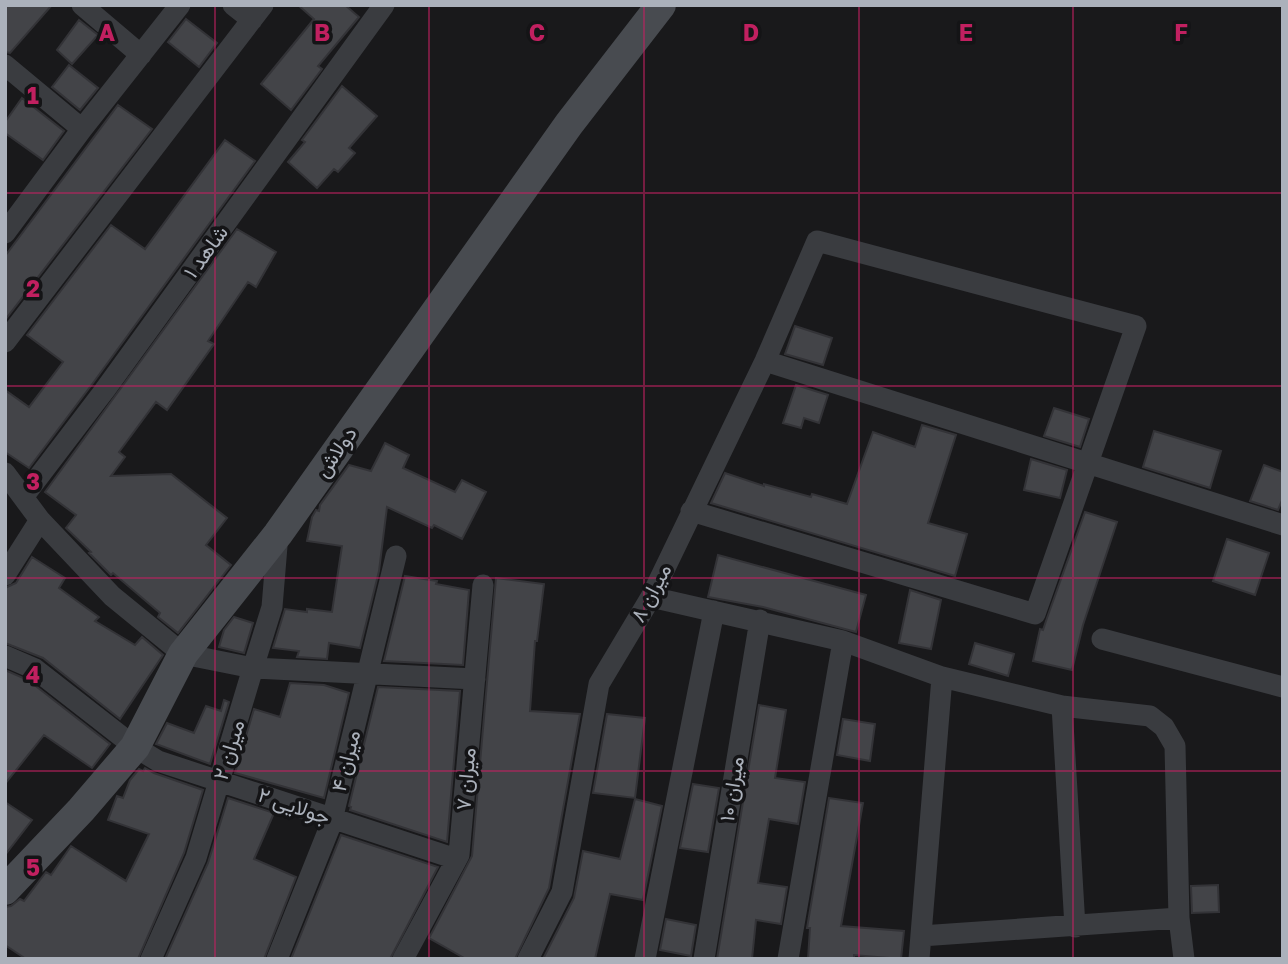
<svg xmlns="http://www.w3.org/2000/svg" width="1288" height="964" font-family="'Golos Text',Vazirmatn,sans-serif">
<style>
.building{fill:#434448;stroke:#333337;stroke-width:2}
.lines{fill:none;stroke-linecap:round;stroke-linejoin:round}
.street{stroke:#3a3c40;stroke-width:21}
.secondary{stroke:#484b50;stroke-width:30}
.grid{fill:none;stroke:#c12060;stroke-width:2;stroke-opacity:0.55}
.labels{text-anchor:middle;stroke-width:7;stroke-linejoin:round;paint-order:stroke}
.street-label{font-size:21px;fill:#abb1bb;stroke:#141416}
.grid-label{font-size:23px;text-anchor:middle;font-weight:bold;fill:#c12060;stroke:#141416;stroke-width:7;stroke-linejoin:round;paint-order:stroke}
</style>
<rect width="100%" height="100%" fill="#19191b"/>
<path class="building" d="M 5,5 L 52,5 L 10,53 L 5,52 Z
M 298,5 L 345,5 L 359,17 L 318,66 L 322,69 L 291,110 L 261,84 L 314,19 Z
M 186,19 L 217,43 L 199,67 L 168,42 Z
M 79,20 L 98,35 L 72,64 L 57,50 Z
M 69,65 L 98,88 L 80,110 L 52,87 Z
M 342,86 L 377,116 L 349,148 L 355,153 L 338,172 L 334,169 L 317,188 L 288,162 L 305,142 L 302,140 Z
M 22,98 L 64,131 L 43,160 L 5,133 L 5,122 Z
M 118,105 L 152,129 L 5,320 L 5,256 Z
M 225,140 L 255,161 L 93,383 L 29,468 L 5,452 L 5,390 L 29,407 L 63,362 L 27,335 L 111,225 L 145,249 Z
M 237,229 L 276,252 L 256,287 L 248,282 L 208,341 L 214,344 L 167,410 L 156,402 L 119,452 L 125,457 L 111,476 L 171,474 L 227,518 L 206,545 L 231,565 L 178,633 L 158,617 L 160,613 L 113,573 L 111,575 L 89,553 L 91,552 L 66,528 L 76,515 L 45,492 Z
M 795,326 L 832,338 L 823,365 L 785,354 Z
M 796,385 L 828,395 L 819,423 L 804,418 L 801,428 L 783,423 Z
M 1054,408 L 1089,419 L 1080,447 L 1044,436 Z
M 922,425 L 956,435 L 928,523 L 967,534 L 955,576 L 711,503 L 725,473 L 764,486 L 764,484 L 811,497 L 812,494 L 847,504 L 873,432 L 915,447 Z
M 1154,431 L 1221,451 L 1210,488 L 1143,467 Z
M 385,443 L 409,455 L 403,468 L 455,492 L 462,480 L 486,492 L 462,539 L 434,525 L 432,528 L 387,507 L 379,571 L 360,648 L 329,643 L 327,659 L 297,657 L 299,651 L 273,648 L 285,609 L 307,612 L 307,609 L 332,612 L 342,546 L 307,541 L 312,517 L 316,510 L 319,511 L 320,505 L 349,465 L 371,471 Z
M 1031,459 L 1067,470 L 1060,498 L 1024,490 Z
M 1264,465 L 1283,472 L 1283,498 L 1278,510 L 1250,501 Z
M 1085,512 L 1117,522 L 1083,625 L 1072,670 L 1033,661 L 1040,629 L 1043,630 L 1047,618 Z
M 1227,539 L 1269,553 L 1255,595 L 1213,581 Z
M 718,555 L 866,595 L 856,632 L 763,607 L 708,597 Z
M 32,557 L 65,578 L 59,588 L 99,617 L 95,621 L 135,645 L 142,637 L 163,655 L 120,719 L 43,658 L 5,643 L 5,588 L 16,583 Z
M 405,576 L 437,581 L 436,584 L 469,590 L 463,665 L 384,661 Z
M 496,578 L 544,584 L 537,641 L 535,641 L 530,711 L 580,714 L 549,888 L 515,959 L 466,959 L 429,938 L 472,856 Z
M 910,590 L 941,600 L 931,649 L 899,643 Z
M 234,617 L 253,623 L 244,653 L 219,647 L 224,630 Z
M 975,643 L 1014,654 L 1008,676 L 969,664 Z
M 5,670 L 28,680 L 110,744 L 92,768 L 44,735 L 5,784 Z
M 290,683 L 324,685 L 349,693 L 324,798 L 235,773 L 254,709 L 280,717 Z
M 378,687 L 460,691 L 447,842 L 350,810 L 351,807 L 349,806 Z
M 224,700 L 229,702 L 210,764 L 156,744 L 167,723 L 194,733 L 206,706 L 221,711 Z
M 759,705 L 786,710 L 775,778 L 805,782 L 798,824 L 769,819 L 758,883 L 787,887 L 781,924 L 756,920 L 752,959 L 717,959 Z
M 607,714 L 645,718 L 635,798 L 593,793 Z
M 843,719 L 875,724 L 870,761 L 837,755 Z
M 145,768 L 154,773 L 203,790 L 184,853 L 138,959 L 26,959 L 5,945 L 5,907 L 11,906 L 20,899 L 24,901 L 46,872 L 51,875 L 71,846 L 126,881 L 149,834 L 108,820 L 117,796 L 123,798 L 130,780 L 139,769 L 143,771 Z
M 693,784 L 719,788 L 708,852 L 680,848 Z
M 228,798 L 274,813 L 254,859 L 296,877 L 264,959 L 165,959 L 208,863 Z
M 829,798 L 863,803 L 841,926 L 904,931 L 901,959 L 854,955 L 854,959 L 808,959 L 810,928 L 807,928 Z
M 635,799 L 662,806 L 643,900 L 610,894 L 595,959 L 543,959 L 574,898 L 583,851 L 620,859 Z
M 5,802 L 32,820 L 5,855 Z
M 341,835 L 438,867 L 390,959 L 291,959 Z
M 1218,885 L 1219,912 L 1192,913 L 1191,886 Z
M 666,919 L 696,925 L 691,956 L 660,950 Z"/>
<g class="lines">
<path class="street" d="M 82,5 L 141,55
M 233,5 L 252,20
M 5,65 L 82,129
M 5,233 L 82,129 L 180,5
M 5,342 L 263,5
M 765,361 L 1283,525
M 5,473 L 40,520 L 112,596 L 183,654 L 253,668 L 475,679
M 24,496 L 104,391 L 384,5
M 5,575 L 40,520
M 651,597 L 843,641 L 942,677 L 1062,706 L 1150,716 L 1164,727 L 1175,746 L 1179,918 L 1184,959
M 1102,639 L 1283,687
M 5,656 L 35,669 L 135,747 L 158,761 L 456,859
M 1062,706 L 1075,927
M 921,936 L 1179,918
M 151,959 L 196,858 L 253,668 L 272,607 L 278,534
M 277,959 L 331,824 L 396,556
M 403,959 L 459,855 L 483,585
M 528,959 L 562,892 L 599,684 L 651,597 L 765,361 L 817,241 L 1136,326 L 1035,614 L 691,511
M 645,959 L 714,611
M 704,959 L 760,620
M 788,959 L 843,641
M 919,959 L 942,677"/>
<path class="secondary" d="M 5,890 L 81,810 L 135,747 L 183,654 L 278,534 L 569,124 L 661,5"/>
</g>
<path class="grid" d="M 215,5 L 215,959M 429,5 L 429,959M 644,5 L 644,959M 859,5 L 859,959M 1073,5 L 1073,959M 5,193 L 1283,193M 5,386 L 1283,386M 5,578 L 1283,578M 5,771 L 1283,771"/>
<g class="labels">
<g class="street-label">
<text transform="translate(206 252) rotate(-54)" y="7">شاهد ۱</text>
<text transform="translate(336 452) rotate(-55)" y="7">دولاش</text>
<text transform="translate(651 593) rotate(-62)" y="7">میران ۸</text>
<text transform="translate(229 750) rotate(-73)" y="7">میران ۲</text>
<text transform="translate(346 761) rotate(-76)" y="7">میران ۴</text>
<text transform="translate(466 779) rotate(-85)" y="7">میران ۷</text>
<text transform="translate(732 789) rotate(-81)" y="7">میران ۱۰</text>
<text transform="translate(294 806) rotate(19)" y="7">جولایی ۲</text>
</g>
</g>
<g class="grid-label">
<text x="107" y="41">A</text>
<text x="322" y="41">B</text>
<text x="537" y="41">C</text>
<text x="751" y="41">D</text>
<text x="966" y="41">E</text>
<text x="1181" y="41">F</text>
<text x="33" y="104">1</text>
<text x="33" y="297">2</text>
<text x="33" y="490">3</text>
<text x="33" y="683">4</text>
<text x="33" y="876">5</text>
</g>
<rect width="1288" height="964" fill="none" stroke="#abb1bb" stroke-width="14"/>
</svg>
